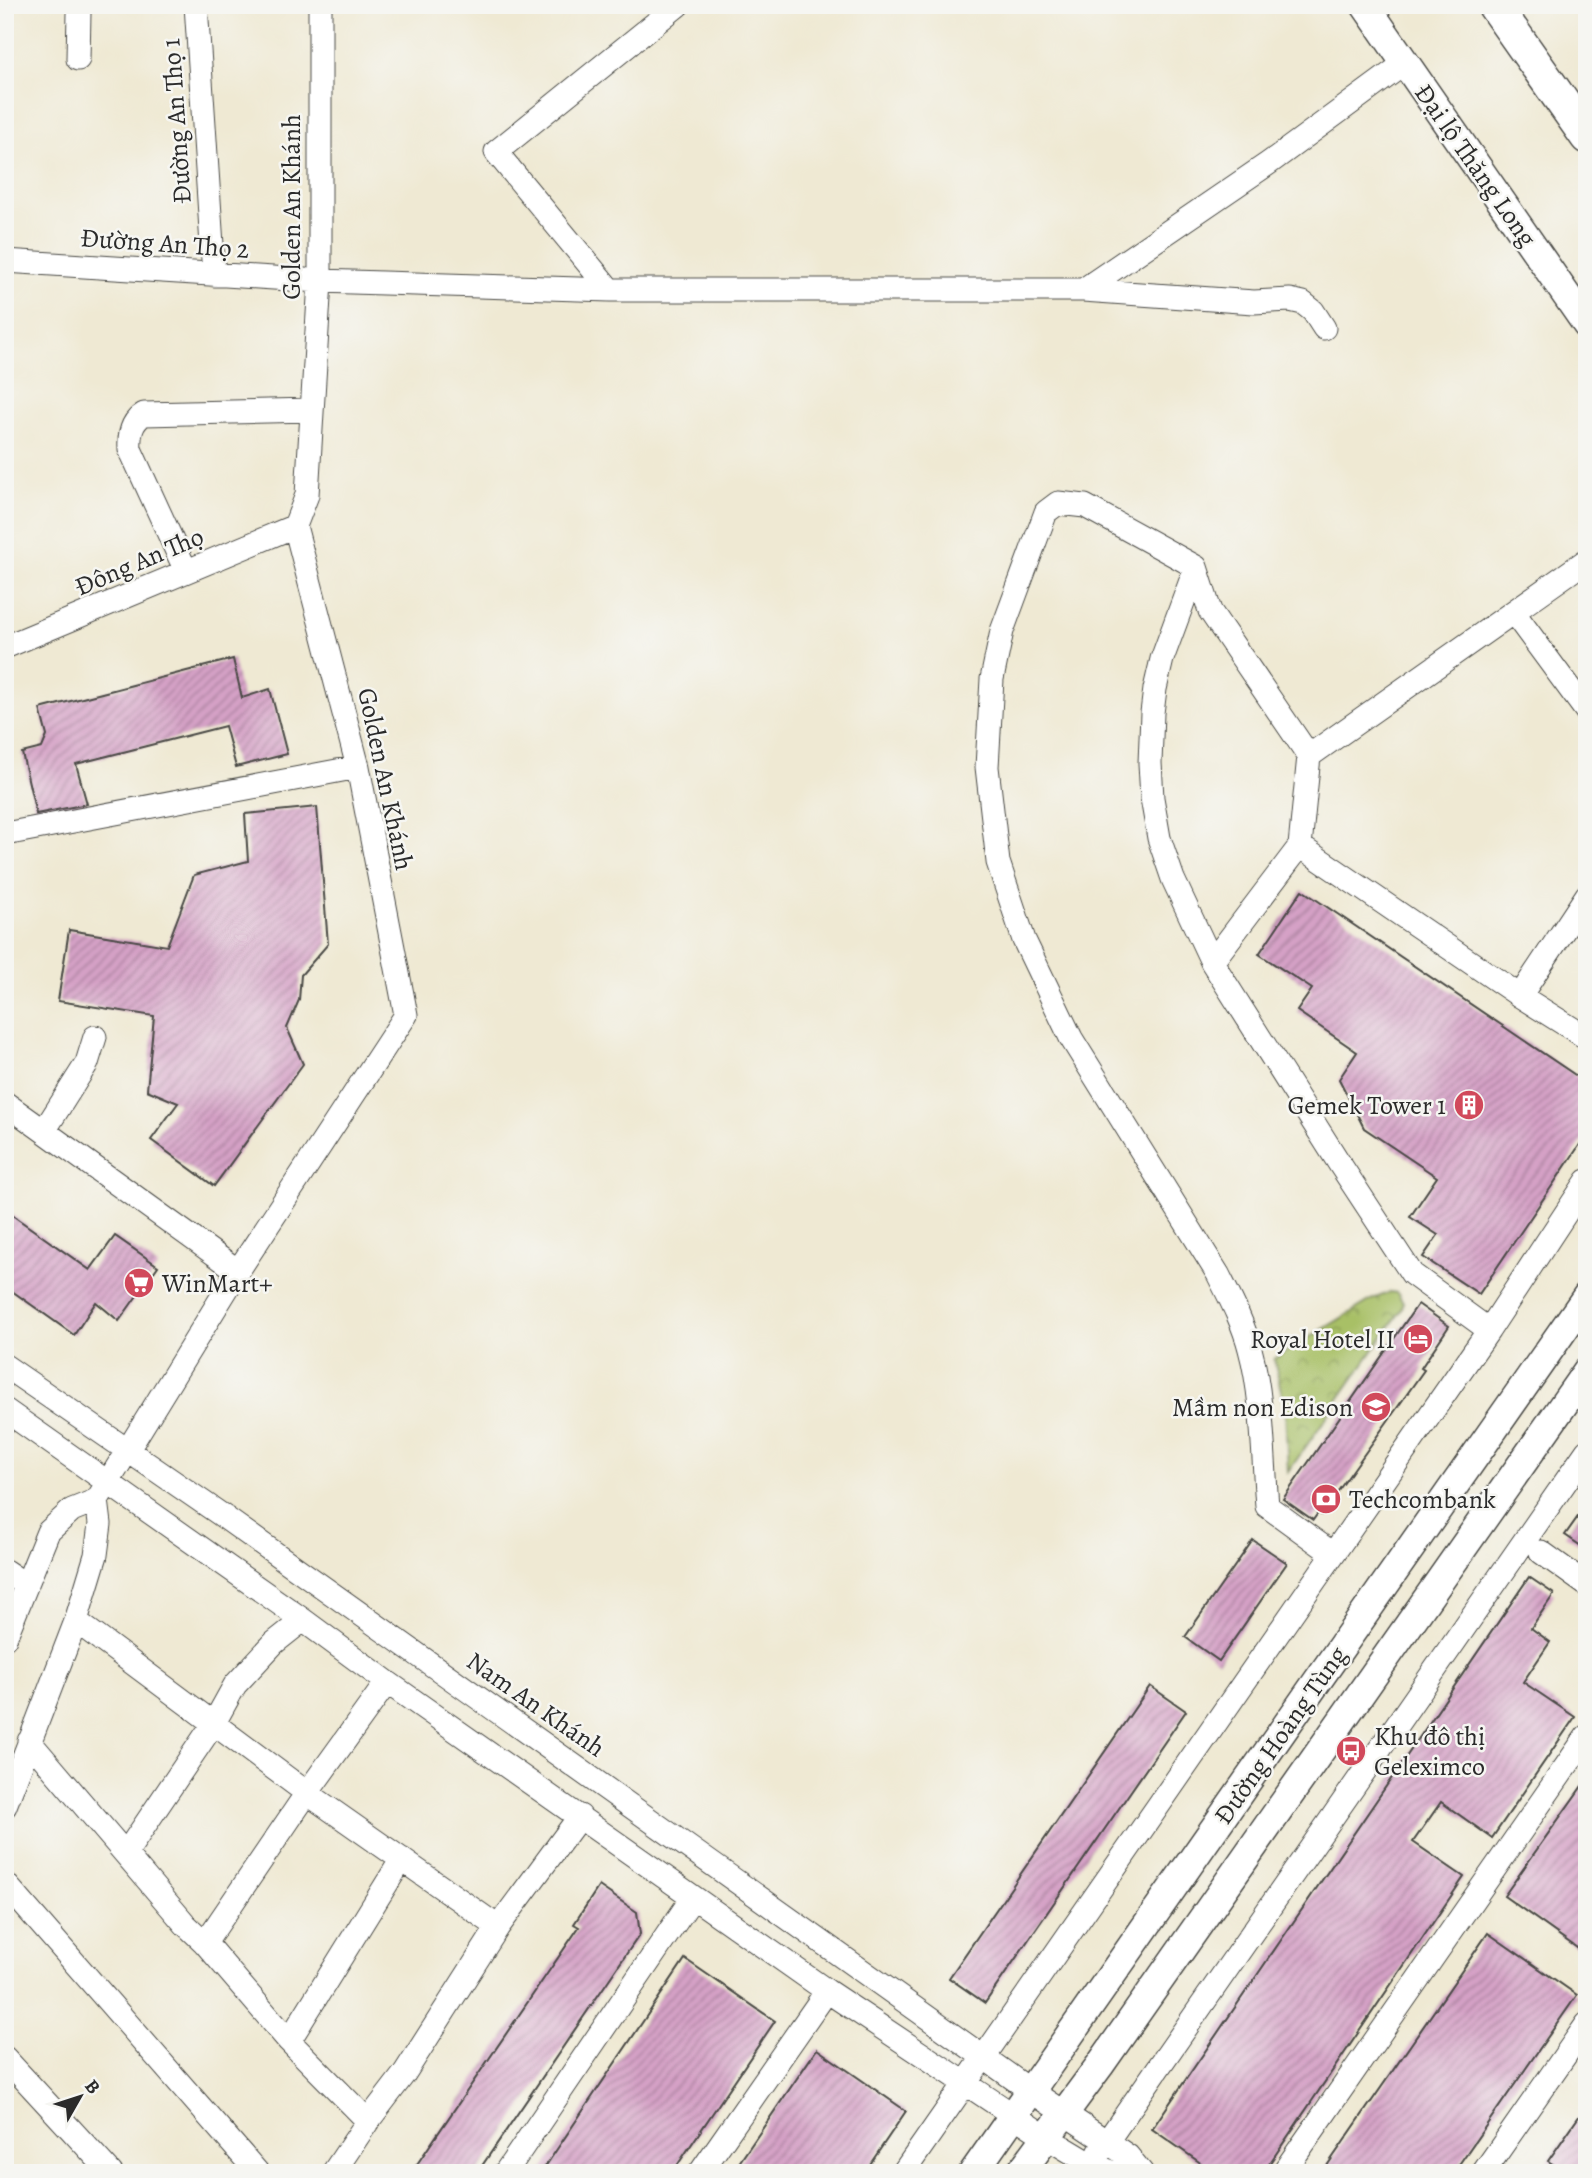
<svg xmlns="http://www.w3.org/2000/svg" width="1592" height="2178" font-family="Alegreya,serif">
<style>
.park{fill:url(#park-crowns);stroke:#6a7648;stroke-width:2}
.building{fill:url(#building-hatch)}
.lines{fill:none;stroke-linecap:round;stroke-linejoin:round}
.minor-casing{stroke:#484844;stroke-width:25}
.major-casing{stroke:#484844;stroke-width:31}
.highway-casing{stroke:#484844;stroke-width:36}
.minor{stroke:#fff;stroke-width:23}
.major{stroke:#fff;stroke-width:28}
.highway{stroke:#fff;stroke-width:33}
.labels{text-anchor:middle;stroke-width:5;stroke-linejoin:round;paint-order:stroke}
.street-label{font-size:26px;fill:#2b2b2b;stroke:#f6f6f2}
.poi-label{font-size:26px;fill:#2b2b2b;stroke:#f6f6f2;text-anchor:end}
</style>
<defs>
<pattern id="park-crowns" width="20" height="18" patternUnits="userSpaceOnUse" patternTransform="scale(1.75)"><rect width="20" height="18" fill="#a8c066"/><path d="M2 6a3 3 0 1 1 6 0M12 15a3 3 0 1 1 6 0" fill="none" stroke="#899c54"/></pattern>
<pattern id="building-hatch" width="6" height="6" patternUnits="userSpaceOnUse" patternTransform="scale(1.75)"><rect width="6" height="6" fill="#d5a1c6"/><path d="M-1 1l2-2M0 6l6-6M5 7l2-2" fill="none" stroke="#ad83a1"/></pattern>
</defs>
<rect width="100%" height="100%" fill="#f6f6f2"/>
<filter id="ink" filterUnits="userSpaceOnUse"><feTurbulence type="fractalNoise" baseFrequency=".0143" numOctaves="2"/><feDisplacementMap in="SourceGraphic" scale="14" xChannelSelector="R" yChannelSelector="G"/><feConvolveMatrix kernelMatrix="1 2 1 2 8 2 1 2 1" color-interpolation-filters="sRGB"/></filter>
<filter id="wash" filterUnits="userSpaceOnUse"><feTurbulence type="fractalNoise" baseFrequency=".00686" numOctaves="4" result="noise"/><feDisplacementMap in="SourceGraphic" scale="28" xChannelSelector="R" yChannelSelector="G"/><feGaussianBlur stdDeviation="1.57" result="paint"/><feColorMatrix in="noise" values="0 0 0 0 0 0 0 0 0 0 0 0 0 0 0 0 0 1.4 0 .05"/><feComposite in="paint" operator="in"/></filter>
<g filter="url(#wash)">
<rect width="100%" height="100%" fill="#efe9d3"/>
<path class="park" d="M 1391,1292 L 1397,1293 L 1403,1303 L 1402,1309 L 1288,1472 L 1285,1409 L 1274,1359 L 1373,1299 Z"/>
<g id="blocks">
<path class="building" d="M 233,659 L 242,698 L 270,689 L 287,754 L 236,767 L 225,726 L 76,764 L 87,804 L 36,814 L 22,753 L 42,748 L 47,736 L 40,709 Z
M 317,807 L 328,944 L 301,975 L 299,1000 L 287,1028 L 303,1064 L 214,1186 L 151,1140 L 178,1103 L 147,1090 L 154,1016 L 58,1001 L 69,930 L 167,946 L 194,875 L 248,861 L 245,814 Z
M 1302,890 L 1587,1083 L 1587,1134 L 1479,1294 L 1423,1257 L 1438,1235 L 1410,1217 L 1437,1177 L 1364,1128 L 1339,1079 L 1357,1052 L 1297,1011 L 1312,989 L 1259,954 Z
M 5,1210 L 90,1270 L 115,1236 L 158,1266 L 119,1321 L 96,1302 L 74,1335 L 5,1286 Z
M 1418,1304 L 1449,1326 L 1421,1368 L 1424,1370 L 1407,1394 L 1321,1515 L 1318,1513 L 1313,1520 L 1283,1499 Z
M 1587,1504 L 1587,1550 L 1565,1535 Z
M 1253,1540 L 1287,1563 L 1219,1661 L 1185,1637 Z
M 1529,1577 L 1554,1594 L 1531,1628 L 1550,1642 L 1523,1682 L 1575,1717 L 1492,1838 L 1441,1802 L 1413,1842 L 1464,1877 L 1263,2173 L 1215,2173 L 1152,2129 Z
M 1150,1686 L 1186,1711 L 985,2003 L 949,1978 Z
M 1587,1779 L 1587,1955 L 1504,1896 Z
M 599,1886 L 637,1912 L 640,1934 L 477,2173 L 411,2173 L 579,1927 L 574,1924 Z
M 1488,1933 L 1577,1995 L 1453,2173 L 1322,2173 Z
M 685,1959 L 775,2021 L 672,2173 L 541,2173 Z
M 817,2049 L 906,2111 L 864,2173 L 732,2173 Z
M 1587,2105 L 1587,2173 L 1548,2173 L 1554,2165 L 1548,2161 Z"/>
</g>
</g>
<g filter="url(#ink)">
<use href="#blocks" fill-opacity="0" stroke="#484844" stroke-width="2"/>
<g class="lines">
<g class="minor-casing">
<path id="minor" d="M 78,5 L 79,13 L 78,59
M 196,5 L 214,275
M 5,261 L 320,281 L 610,290 L 1083,290 L 1254,302 L 1290,300 L 1303,303 L 1313,311 L 1324,328
M 610,290 L 496,152 L 678,5
M 1083,290 L 1269,163 L 1405,63
M 1196,567 L 1162,659 L 1155,689 L 1152,713 L 1150,763 L 1152,798 L 1159,838 L 1173,879 L 1212,962 L 1341,1166 L 1412,1274 L 1489,1330
M 186,571 L 130,449 C 129,435 131,422 144,414 L 312,410
M 1514,613 L 1587,712
M 5,647 L 295,526
M 1309,756 L 1210,611 L 1196,567 L 1085,506 L 1058,503 L 1046,512 L 1002,631 L 992,679 L 987,767 L 998,862 L 1024,940 L 1071,1038 L 1218,1274 C 1230,1298 1243,1322 1250,1349 C 1263,1396 1263,1456 1267,1506 L 1333,1554
M 5,834 L 358,767
M 1300,846 L 1520,996 L 1587,1038
M 1212,962 L 1300,846 L 1309,756 L 1587,560
M 1520,996 L 1587,895
M 5,1103 L 238,1271
M 44,1131 L 87,1063 L 95,1037
M 5,1366 L 220,1514 L 1031,2091 L 1128,2156 L 1142,2173
M 5,1410 L 303,1620 L 387,1682 L 827,1991 L 1046,2137 L 1091,2164 L 1114,2173
M 1541,1552 L 1587,1585
M 5,1571 L 26,1585
M 76,1621 L 307,1793 L 498,1927
M 5,1638 L 48,1532 L 72,1510 L 97,1500
M 29,1741 L 186,1925 L 205,1943 L 289,2041 L 368,2121
M 5,1806 L 76,1621 L 96,1555 L 100,1524 L 97,1500 L 238,1271 L 406,1015 L 358,767 L 295,526 L 307,495 L 320,281 L 320,5
M 126,1853 L 214,1723 L 235,1685 L 274,1643 L 303,1620
M 5,1883 L 258,2173
M 205,1943 L 307,1793 L 387,1682
M 289,2041 L 402,1859
M 5,2058 L 111,2173
M 1099,2153 L 1587,1451
M 333,2173 L 368,2121 L 404,2074 L 498,1927 L 580,1816
M 505,2173 L 693,1897
M 700,2173 L 827,1991
M 903,2173 L 1489,1330 L 1587,1181
M 1283,2173 L 1587,1736
M 1483,2173 L 1587,2024"/>
</g>
<g class="major-casing">
<path id="major" d="M 1365,5 L 1587,325
M 973,2173 L 1587,1296
M 1020,2173 L 1100,2065 L 1587,1371"/>
</g>
<g class="highway-casing">
<path id="highway" d="M 1494,5 L 1587,137"/>
</g>
<use href="#minor" class="minor"/>
<use href="#major" class="major"/>
<use href="#highway" class="highway"/>
</g>
</g>
<defs>
<g id="building-disc" transform="scale(1.575)"><circle r="9.5" fill="#d1495b" stroke="#f6f6f2"/><path d="M-4-6H4V6H1V3H-1V6H-4ZM-2.5-4.3h1.7v1.8h-1.7ZM.8-4.3h1.7v1.8H.8ZM-2.5-1h1.7V.8h-1.7ZM.8-1h1.7V.8H.8Z" fill="#fff"/></g>
<g id="supermarket-disc" transform="scale(1.575)"><circle r="9.5" fill="#d1495b" stroke="#f6f6f2"/><path d="M-6-5.5h2.5l.6 2H6L4.5 2H-2.5L-4.4-4H-6ZM-1.5 3.2a1.3 1.3 0 1 0 .1 0ZM3 3.2a1.3 1.3 0 1 0 .1 0Z" fill="#fff"/></g>
<g id="hotel-disc" transform="scale(1.575)"><circle r="9.5" fill="#d1495b" stroke="#f6f6f2"/><path d="M-6-4.5h1.5V1H6V5H4.5V3h-9V5H-6ZM-4 0a1.8 1.8 0 1 1 3.6 0ZM.5 0V-2.5h3Q6-2.5 6 0Z" fill="#fff"/></g>
<g id="school-disc" transform="scale(1.575)"><circle r="9.5" fill="#d1495b" stroke="#f6f6f2"/><path d="M0-5L7-2L0 1L-7-2ZM-4 1L0 2.5L4 1V4Q0 6-4 4Z" fill="#fff"/></g>
<g id="bank-disc" transform="scale(1.575)"><circle r="9.5" fill="#d1495b" stroke="#f6f6f2"/><path d="M-6-4H6V4H-6ZM0-2.3a2.3 2.3 0 1 0 0 4.6a2.3 2.3 0 1 0 0-4.6Z" fill="#fff"/></g>
<g id="bus-disc" transform="scale(1.575)"><circle r="9.5" fill="#d1495b" stroke="#f6f6f2"/><path d="M-5-6H5V4H4V6H2V4H-2V6H-4V4H-5ZM-3.5-4V0h7V-4ZM-3.5 1.2v1.5H-2V1.2ZM2 1.2v1.5H3.5V1.2Z" fill="#fff"/></g>
</defs>
<g fill-rule="evenodd">
<use href="#building-disc" x="1469" y="1105"/>
<use href="#supermarket-disc" x="139" y="1283"/>
<use href="#hotel-disc" x="1418" y="1339"/>
<use href="#school-disc" x="1376" y="1407"/>
<use href="#bank-disc" x="1326" y="1499"/>
<use href="#bus-disc" x="1351" y="1751"/>
</g>
<g class="labels">
<g class="street-label">
<text transform="translate(176 121) rotate(-94)" y="9">Đường An Thọ 1</text>
<text transform="translate(1476 165) rotate(55)" y="9">Đại lộ Thăng Long</text>
<text transform="translate(291 207) rotate(-90)" y="9">Golden An Khánh</text>
<text transform="translate(165 243) rotate(4)" y="9">Đường An Thọ 2</text>
<text transform="translate(139 561) rotate(-23)" y="9">Đông An Thọ</text>
<text transform="translate(386 779) rotate(78)" y="9">Golden An Khánh</text>
<text transform="translate(536 1704) rotate(35)" y="9">Nam An Khánh</text>
<text transform="translate(1280 1735) rotate(-55)" y="9">Đường Hoàng Tùng</text>
</g>
<g class="poi-label">
<text x="1446" y="1114">Gemek Tower 1</text>
<text x="162" y="1292" text-anchor="start">WinMart+</text>
<text x="1395" y="1348">Royal Hotel II</text>
<text x="1353" y="1416">Mầm non Edison</text>
<text x="1349" y="1508" text-anchor="start">Techcombank</text>
<text x="1374" y="1745" text-anchor="start">Khu đô thị<tspan x="1374" dy="30">Geleximco</tspan></text>
</g>
</g>
<rect width="1592" height="2178" fill="none" stroke="#f6f6f2" stroke-width="28"/>
<g transform="translate(80 2097) rotate(51)" stroke="#f6f6f2" stroke-width="5" paint-order="stroke">
<path d="M0-5L12 26L0 18L-12 26Z" fill="#2b2b2b"/>
<text y="-10" font-size="19" font-weight="bold" text-anchor="middle" fill="#2b2b2b">B</text>
</g>
</svg>
